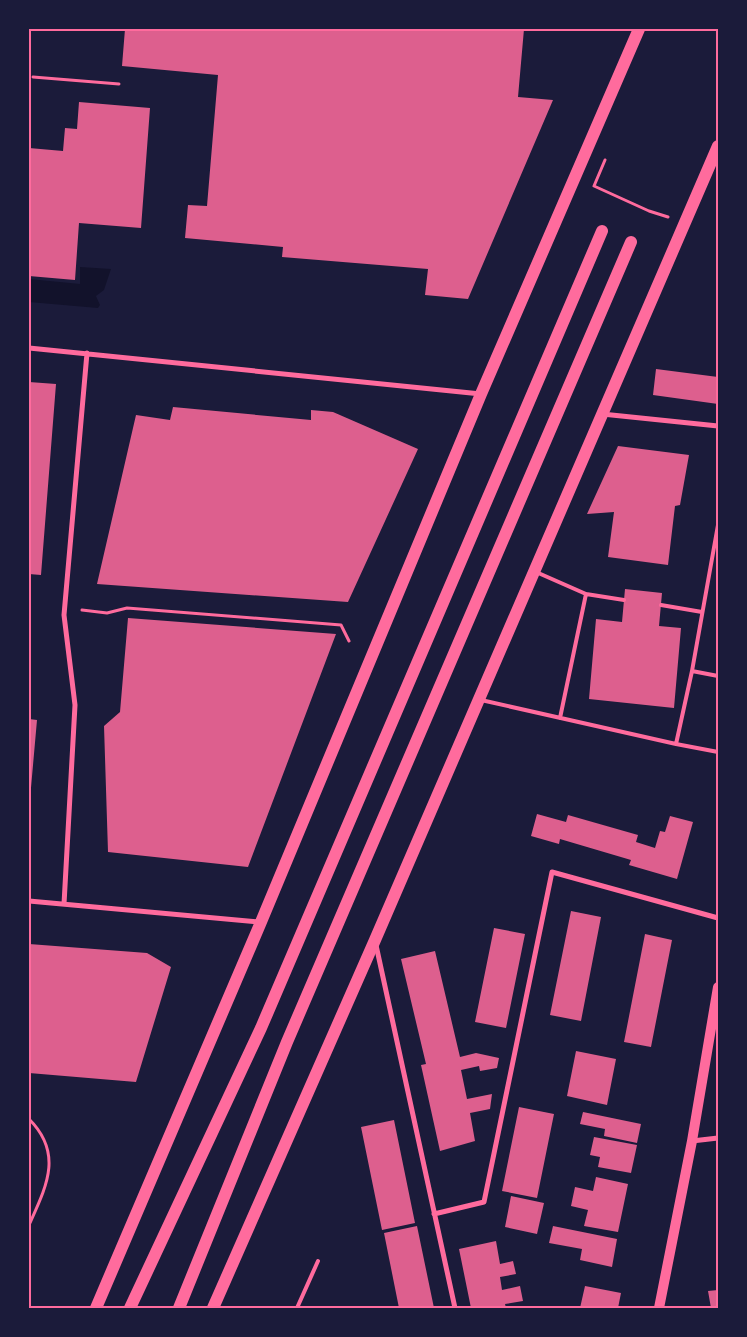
<svg xmlns="http://www.w3.org/2000/svg" width="747" height="1337" font-family="Montserrat,sans-serif">
<style>
.water{fill:#12122b}
.building{fill:#dd5f8e}
.lines{fill:none;stroke-linecap:round;stroke-linejoin:round}
.path{stroke:#ff6b9d;stroke-width:3}
.service{stroke:#ff6b9d;stroke-width:4}
.minor{stroke:#ff6b9d;stroke-width:5}
.secondary{stroke:#ff6b9d;stroke-width:10}
.primary{stroke:#ff6b9d;stroke-width:12}
.neatline{fill:none;stroke:#ff6b9d;stroke-width:2}
</style>
<rect width="100%" height="100%" fill="#1b1b3a"/>
<path class="water" d="M 80,267 L 111,269 L 104,290 L 96,296 L 100,305 L 98,308 L 29,302 L 29,279 L 80,284 Z"/>
<path class="building" d="M 125,29 L 524,29 L 518,97 L 553,100 L 468,299 L 425,295 L 428,269 L 282,257 L 283,247 L 185,238 L 188,205 L 207,206 L 218,75 L 122,66 Z
M 79,102 L 150,108 L 141,228 L 79,223 L 75,280 L 29,276 L 29,148 L 63,151 L 65,128 L 77,129 Z
M 656,369 L 718,377 L 718,404 L 653,395 Z
M 29,382 L 56,384 L 41,575 L 29,574 Z
M 173,407 L 311,420 L 311,410 L 333,412 L 418,449 L 348,602 L 97,584 L 136,415 L 170,420 Z
M 618,446 L 689,455 L 680,505 L 675,506 L 668,565 L 608,557 L 614,512 L 587,514 Z
M 625,589 L 662,593 L 659,626 L 681,628 L 674,708 L 589,699 L 596,619 L 622,622 Z
M 128,618 L 336,634 L 248,867 L 108,852 L 104,726 L 120,712 Z
M 29,719 L 37,720 L 30,799 L 29,799 Z
M 537,814 L 566,822 L 568,815 L 638,835 L 636,842 L 655,848 L 660,831 L 665,832 L 670,816 L 693,822 L 677,879 L 629,865 L 631,860 L 560,839 L 559,844 L 531,836 Z
M 571,911 L 601,917 L 581,1021 L 550,1015 Z
M 494,928 L 525,934 L 506,1028 L 475,1022 Z
M 645,934 L 672,940 L 651,1047 L 624,1042 Z
M 29,944 L 147,953 L 171,967 L 136,1082 L 29,1073 Z
M 435,951 L 460,1057 L 476,1053 L 499,1058 L 497,1068 L 480,1071 L 479,1066 L 461,1070 L 467,1099 L 492,1094 L 490,1109 L 470,1113 L 475,1141 L 440,1151 L 421,1065 L 426,1064 L 401,959 Z
M 576,1051 L 616,1059 L 607,1105 L 567,1096 Z
M 519,1107 L 554,1114 L 537,1198 L 502,1191 Z
M 583,1112 L 641,1124 L 637,1143 L 604,1136 L 605,1129 L 580,1124 Z
M 394,1120 L 415,1223 L 382,1230 L 361,1127 Z
M 594,1137 L 637,1145 L 631,1173 L 598,1167 L 600,1157 L 590,1155 Z
M 596,1177 L 628,1184 L 618,1232 L 584,1226 L 588,1210 L 571,1206 L 575,1187 L 593,1191 Z
M 511,1196 L 544,1203 L 537,1234 L 505,1227 Z
M 417,1226 L 434,1308 L 399,1308 L 384,1233 Z
M 553,1226 L 617,1239 L 612,1267 L 580,1260 L 582,1249 L 549,1243 Z
M 496,1241 L 500,1264 L 513,1261 L 516,1274 L 500,1277 L 502,1290 L 520,1286 L 523,1301 L 505,1304 L 506,1308 L 471,1308 L 459,1249 Z
M 585,1286 L 621,1293 L 618,1308 L 580,1308 Z
M 718,1290 L 718,1308 L 711,1308 L 708,1291 Z"/>
<g class="lines">
<path class="path" d="M 33,77 L 119,84
M 605,160 L 594,186 L 649,211 L 668,217
M 82,610 L 107,613 L 127,608 L 341,625 L 349,641
M 29,1119 C 64,1154 46,1187 29,1225"/>
<path class="service" d="M 718,525 L 692,671 L 718,676
M 536,572 L 586,594 L 624,600
M 661,605 L 702,612
M 692,671 L 676,744 L 718,752
M 481,700 L 676,744
M 560,718 L 586,594
M 297,1308 L 318,1261"/>
<path class="minor" d="M 29,348 L 481,394
M 602,414 L 718,426
M 29,901 L 260,922
M 64,904 L 75,705 L 64,615 L 87,353
M 376,945 L 455,1308
M 692,1141 L 718,1138
M 434,1214 L 484,1202 L 552,872 L 718,918"/>
<path class="secondary" d="M 659,1308 L 692,1141 L 718,987"/>
<path class="primary" d="M 96,1308 L 261,922 L 481,394 L 639,29
M 130,1308 L 261,1028 L 602,231
M 179,1308 L 287,1042 L 631,242
M 213,1308 L 375,940 L 718,146"/>
</g>
<rect width="747" height="1337" fill="none" stroke="#1b1b3a" stroke-width="60"/>
<rect x="30" y="30" width="687" height="1277" class="neatline"/>
</svg>
